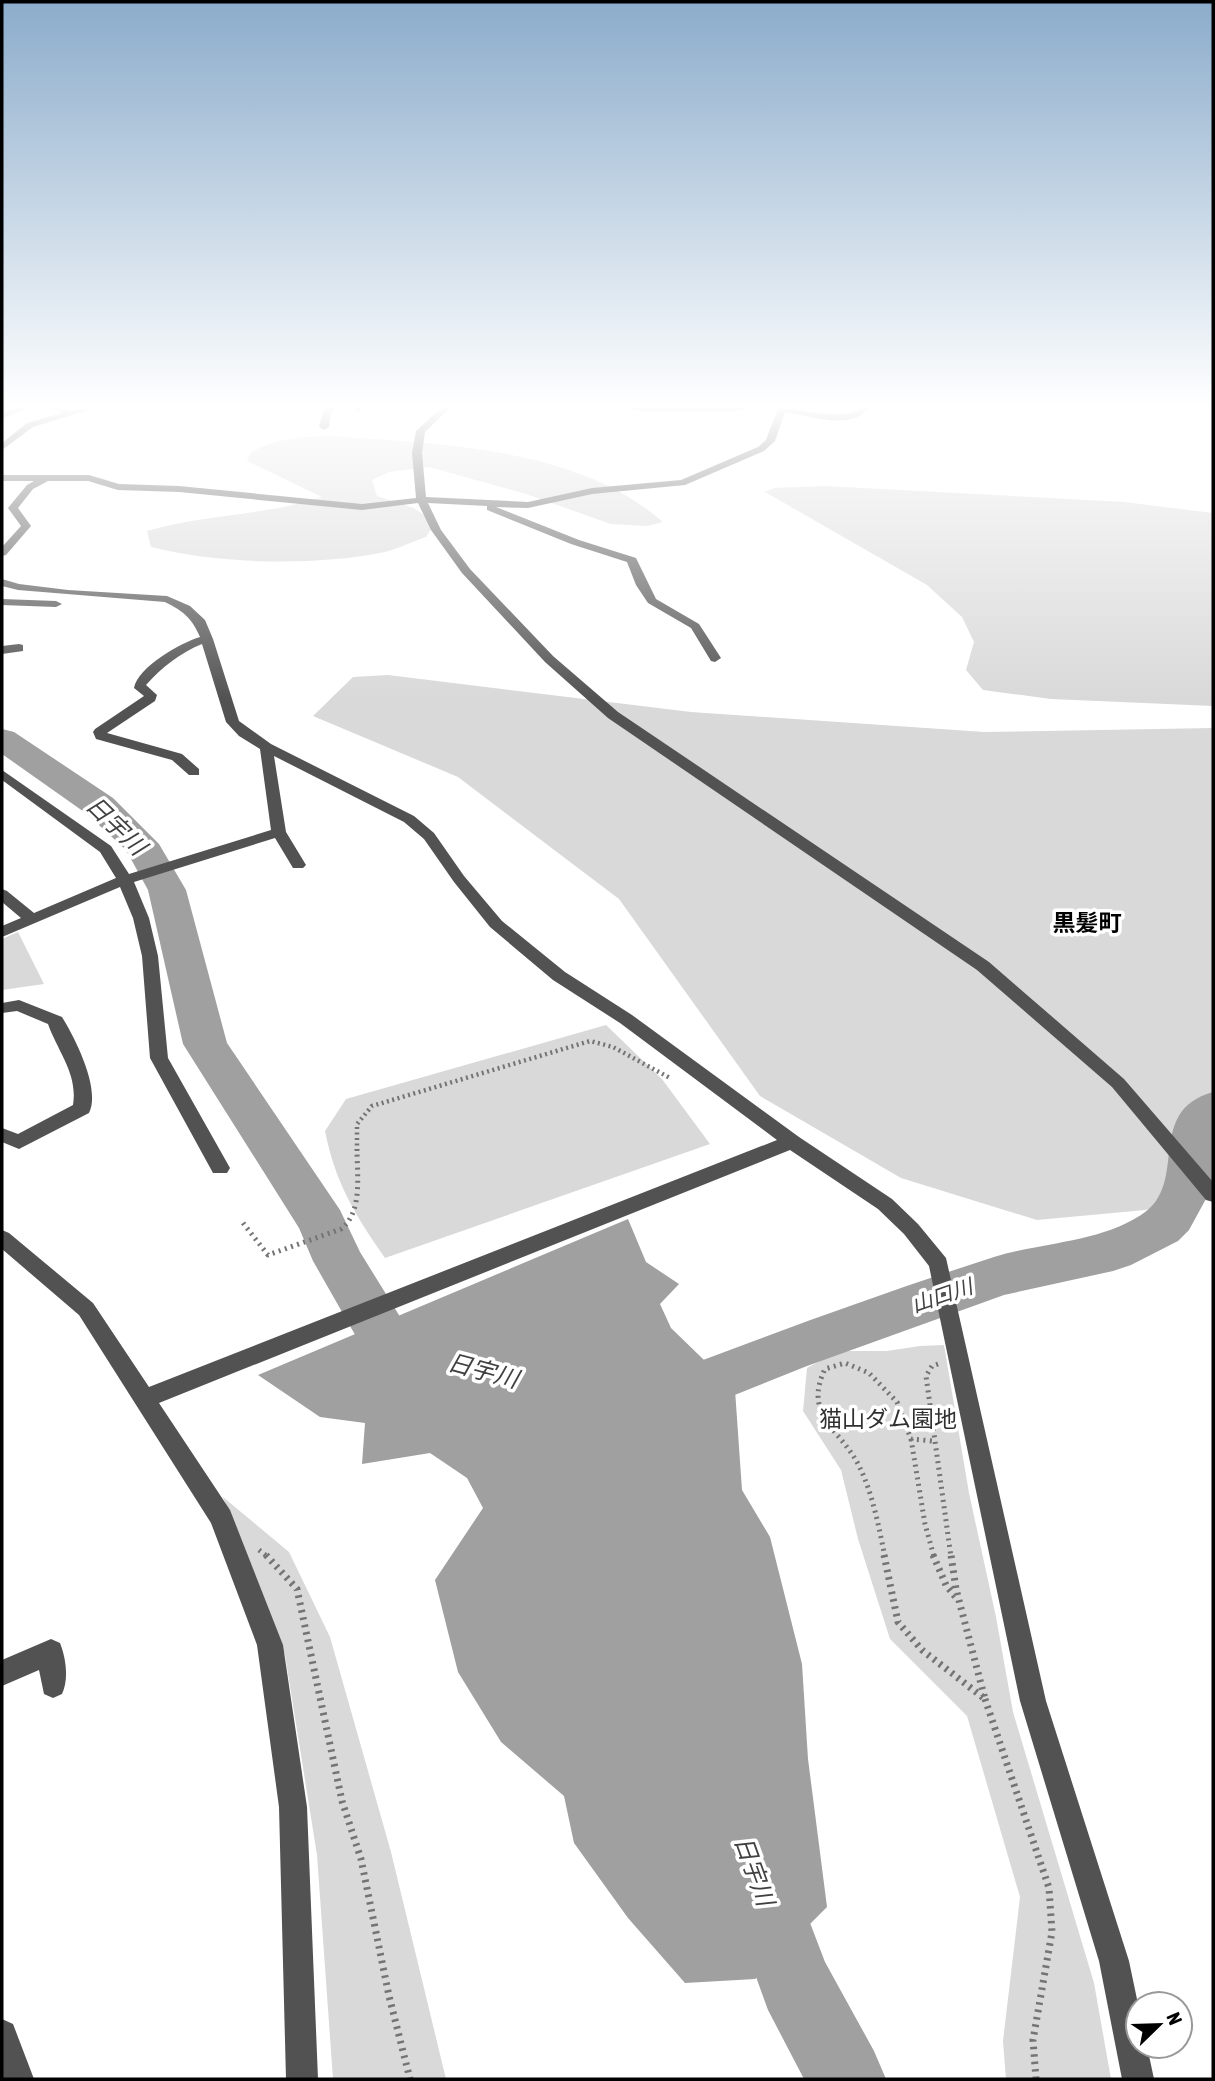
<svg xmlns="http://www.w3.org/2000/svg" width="1215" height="2081" font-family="'Asap Condensed','Noto Sans JP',sans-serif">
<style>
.green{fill:#d9d9d9}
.water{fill:#a0a0a0}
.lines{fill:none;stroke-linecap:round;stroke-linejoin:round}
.river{fill:#a0a0a0;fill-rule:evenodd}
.path-far2{stroke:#747474;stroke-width:4.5;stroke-dasharray:2 3.5;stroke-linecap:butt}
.path-far1{stroke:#747474;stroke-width:5;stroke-dasharray:2 4.5;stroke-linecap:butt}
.path{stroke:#747474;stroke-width:7;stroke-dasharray:2.5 5;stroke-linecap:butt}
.minor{fill:#525252;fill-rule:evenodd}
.labels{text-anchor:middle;stroke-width:7;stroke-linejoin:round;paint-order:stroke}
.water-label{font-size:21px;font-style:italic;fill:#414141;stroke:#fff}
.quarter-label{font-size:23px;font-weight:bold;fill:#000;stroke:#fff}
.near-park-label{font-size:23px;fill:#303030;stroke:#fff}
.near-water-label{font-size:24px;font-style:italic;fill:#414141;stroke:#fff}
</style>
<rect width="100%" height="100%" fill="#fff"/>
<path class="green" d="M 329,436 C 439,444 576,446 663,522 L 647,526 L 611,524 L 526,494 L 429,467 L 389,472 L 372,480 L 377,496 L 414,508 L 435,523 L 426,537 C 411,542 396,550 380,553 C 311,566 219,564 151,547 L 147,531 C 204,514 265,516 322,497 L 247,461 L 250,453 C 275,438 301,437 329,436 Z
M 825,486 L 1124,502 L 1213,513 L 1213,706 L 1051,699 L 983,690 L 966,670 L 974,642 L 962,617 L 927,585 L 765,492 L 774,488 Z
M 388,675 L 691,712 L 984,732 L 1213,728 L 1213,1198 L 1145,1210 L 1037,1220 L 901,1178 L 760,1096 L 619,899 L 458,777 L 313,716 L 353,677 Z
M 18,932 L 44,984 L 2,990 L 2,939 Z
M 606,1025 L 662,1079 L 710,1144 L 385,1258 C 355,1215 335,1182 325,1131 L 346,1099 Z
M 944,1345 L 969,1493 L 996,1617 L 1013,1712 L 1094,1983 L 1111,2079 L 1006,2079 L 1003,2041 L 1020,1897 L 967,1716 L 890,1639 L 858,1539 L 841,1470 L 803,1411 L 807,1368 L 838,1351 L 887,1351 L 920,1346 Z
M 223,1497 L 289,1552 L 330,1637 L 391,1852 L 446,2079 L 333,2079 L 317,1855 L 285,1655 Z"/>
<path class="water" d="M 628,1219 L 646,1262 L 679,1284 L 660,1304 L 671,1328 L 735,1390 L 742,1490 L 770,1537 L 802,1664 L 808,1759 L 827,1907 L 755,1979 L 685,1983 L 628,1918 L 574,1843 L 564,1796 L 501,1742 L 458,1672 L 435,1580 L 483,1508 L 467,1478 L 430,1453 L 362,1464 L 365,1423 L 320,1417 L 258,1375 Z"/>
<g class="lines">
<path class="river" d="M 2,729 L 14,732 L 113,798 L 159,844 L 186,890 L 227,1043 L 340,1210 L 360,1252 L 407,1328 L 442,1338 L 450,1354 L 442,1370 L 423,1376 L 370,1361 L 313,1261 L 299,1228 L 183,1044 L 148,890 L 126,850 L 87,814 L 2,754 Z
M 1213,1092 L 1213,1186 L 1189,1230 L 1178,1241 L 1131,1265 L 1113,1271 L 1004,1295 L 807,1366 L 665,1423 L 645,1416 L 637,1399 L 645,1382 C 760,1338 876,1295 994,1257 C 1043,1242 1097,1243 1141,1215 C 1191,1184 1143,1112 1213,1092 Z
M 763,1857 L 789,1868 L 825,1962 L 874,2051 L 886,2079 L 804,2079 L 768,2010 L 726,1894 L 737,1868 Z"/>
<path class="path-far2" d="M 357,1151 L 357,1124 L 372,1106 L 590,1041 L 613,1047 L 670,1078"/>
<path class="path-far1" d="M 243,1223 L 268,1255 L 341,1229 C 363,1212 357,1175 357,1149
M 938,1364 L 932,1366 L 926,1376 L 951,1557
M 911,1439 L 925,1524 L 934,1557
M 259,1550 L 268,1557
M 885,1557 C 879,1528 873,1495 860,1468 C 842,1429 802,1417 825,1369 L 845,1363 L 869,1373 L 897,1402 L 911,1439 L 933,1441"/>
<path class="path" d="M 266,1555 L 297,1589 L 342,1801 L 361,1859 L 389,1996 L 410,2079
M 884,1555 L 898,1622 L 922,1650 L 985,1699 L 956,1589 L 951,1555
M 933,1555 L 946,1585 L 958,1600
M 985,1699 L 1049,1888 L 1052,1932 L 1033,2040 L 1036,2079"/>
<path class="minor" d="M 17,408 L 30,408 L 2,418 L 2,412 Z
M 53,408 L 72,410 L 95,408 L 33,427 L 2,450 L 2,443 L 27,423 L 62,413 Z
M 327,408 L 337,408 L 331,413 L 329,427 L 324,430 L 319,427 L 323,412 Z
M 352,408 L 362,408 L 362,409 L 358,412 Z
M 441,408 L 450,408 L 425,432 L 422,453 L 426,497 L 528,502 L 592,488 L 681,480 L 758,447 L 766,440 L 778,408 C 798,408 848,422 860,408 L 869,408 C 852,431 810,416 785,412 L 775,441 L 764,451 L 685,485 L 592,494 L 528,508 L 496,507 L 579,540 L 636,558 L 656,599 L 699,624 L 721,658 L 715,662 L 711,661 L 691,628 L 648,603 L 636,585 L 627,562 L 571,544 L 487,510 L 487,506 L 428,503 L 441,530 L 470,569 L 553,656 L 618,712 L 989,962 L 1124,1079 L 1213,1182 L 1213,1202 L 1206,1200 L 1112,1087 L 977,970 L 608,718 L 545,662 L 462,573 L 431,530 L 418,503 L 362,510 L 179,492 L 118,490 L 88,481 L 48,481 L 33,489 L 18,508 L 31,526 L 6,555 L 2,556 L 2,547 L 21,526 L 8,508 L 27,485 L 34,481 L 2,481 L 2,475 L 89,475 L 119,484 L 179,486 L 362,504 L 416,498 L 412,453 L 416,431 Z
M 631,408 L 746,408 L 742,411 L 635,411 Z
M 2,579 L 19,584 L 68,590 L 167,596 L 190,606 L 205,620 L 213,639 L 239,721 L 271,744 L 414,816 L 434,833 L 464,876 L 502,921 L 565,972 L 632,1015 L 799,1137 L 892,1199 L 918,1224 L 946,1258 L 1046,1701 L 1129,1961 L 1138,2004 L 1138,2046 L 1147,2046 L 1154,2079 L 1122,2079 L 1099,1961 L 1020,1701 L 929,1266 L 904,1234 L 878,1209 L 790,1150 L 159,1403 L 230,1510 L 283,1645 L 307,1807 L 318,2079 L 286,2079 L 279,1807 L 257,1645 L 211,1523 L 79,1315 L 2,1249 L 2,1230 L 9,1233 L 93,1303 L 149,1387 L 777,1140 L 620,1023 L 553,980 L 490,927 L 454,882 L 424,839 L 404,822 L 274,756 L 286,832 L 306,865 L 303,868 L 293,868 L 275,838 L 134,882 L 149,918 L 158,956 L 168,1058 L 230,1168 L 227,1173 L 213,1173 L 150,1058 L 142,956 L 133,918 L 120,887 L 2,937 L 2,926 L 21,918 L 2,902 L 2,889 L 7,891 L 34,913 L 116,878 L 100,852 L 2,780 L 2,770 L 111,846 L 129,874 L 271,830 L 260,749 L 239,736 L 226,722 L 202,644 C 180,653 162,667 146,685 L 157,695 L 155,701 L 107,733 L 182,754 L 199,769 L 199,775 L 189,775 L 172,760 L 96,739 L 93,732 L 95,729 L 144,696 L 134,688 C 138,667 180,643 200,637 C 192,618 183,611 165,602 L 18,590 L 2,586 Z
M 2,599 L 56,601 L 62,604 L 56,607 L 2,605 Z
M 19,644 L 23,645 L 23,651 L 2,654 L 2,646 Z
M 19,1000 L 62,1017 C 75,1038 101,1089 89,1113 L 19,1149 L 2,1142 L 2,1128 L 18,1134 L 73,1105 C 78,1074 58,1052 48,1024 L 17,1011 L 2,1013 L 2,1003 Z
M 51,1639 L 60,1643 C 66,1658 69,1679 62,1694 L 53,1698 L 44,1694 L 39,1670 L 2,1686 L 2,1660 Z
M 2,2019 L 13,2024 L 34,2079 L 2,2079 Z"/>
</g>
<linearGradient id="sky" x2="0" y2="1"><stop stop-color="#8baccb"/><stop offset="0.58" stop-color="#fff"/><stop offset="1" stop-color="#fff" stop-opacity="0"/></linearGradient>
<rect width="1215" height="699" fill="url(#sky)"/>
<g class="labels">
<g class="water-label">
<text transform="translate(942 1296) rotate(-19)" y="7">山口川</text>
</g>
<g class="quarter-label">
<text x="1087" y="931">黒髪町</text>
</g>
<g class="near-park-label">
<text x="888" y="1427">猫山ダム園地</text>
</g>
<g class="near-water-label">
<text transform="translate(116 826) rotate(44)" y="8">日宇川</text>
<text transform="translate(483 1371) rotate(15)" y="8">日宇川</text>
<text transform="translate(754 1871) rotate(70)" y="8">日宇川</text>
</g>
</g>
<rect width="1215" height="2081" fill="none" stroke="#000000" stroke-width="7"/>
<g transform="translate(1159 2025) rotate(67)"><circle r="33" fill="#ffffff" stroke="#999999" stroke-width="2"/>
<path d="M0-5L12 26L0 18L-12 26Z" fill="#000000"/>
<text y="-10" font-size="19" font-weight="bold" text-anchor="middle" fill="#000000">N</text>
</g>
</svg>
